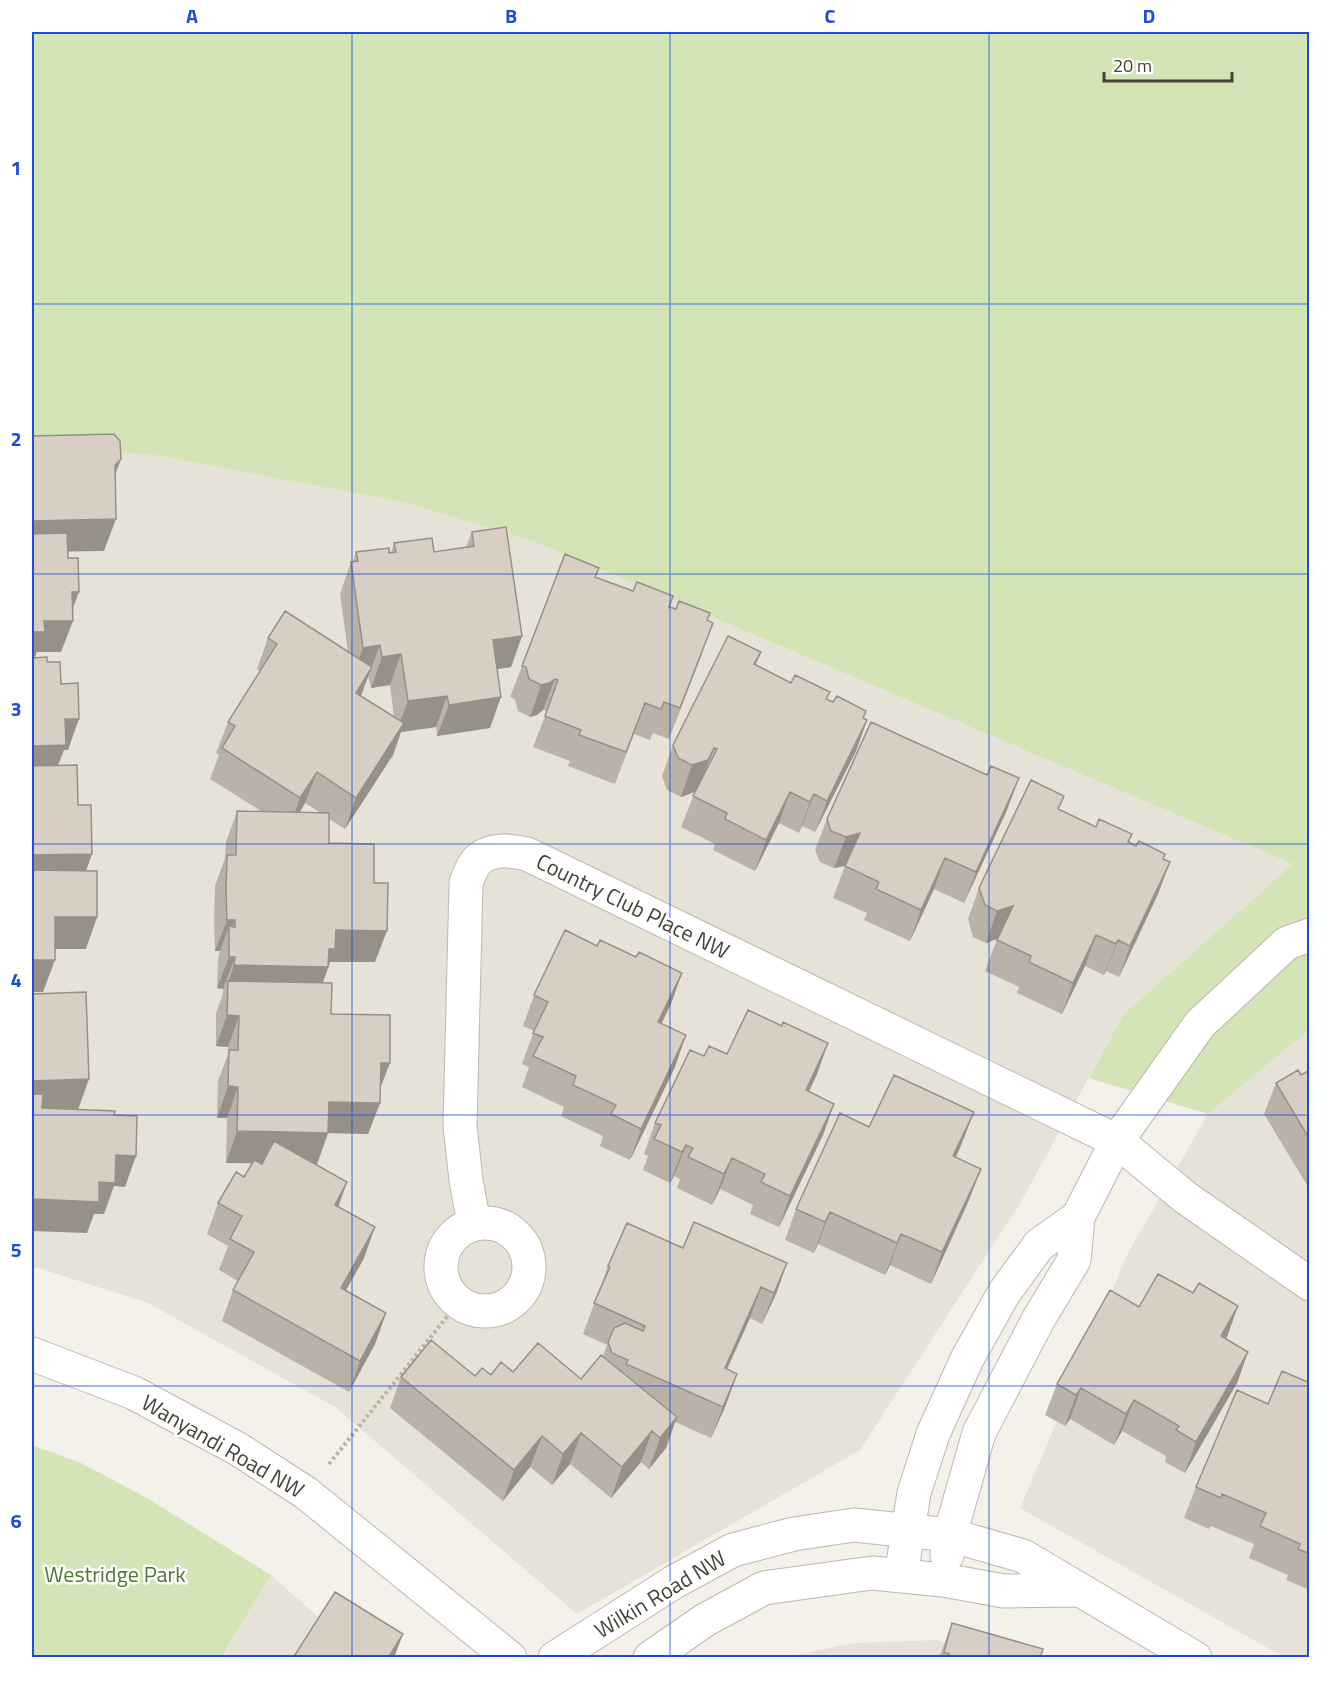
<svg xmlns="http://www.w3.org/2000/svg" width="1341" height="1689" font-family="'Titillium Web',sans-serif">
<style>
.residential{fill:#e7e2d8}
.green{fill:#d3e5b6}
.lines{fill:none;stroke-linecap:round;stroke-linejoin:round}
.minor-casing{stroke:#bfb7ad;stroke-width:35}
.path{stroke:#c0b29f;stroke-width:4;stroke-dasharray:3 3;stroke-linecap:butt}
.minor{stroke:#fff;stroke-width:33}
.wall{fill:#bab1a8;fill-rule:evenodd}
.shaded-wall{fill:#979088}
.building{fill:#d8cec3;stroke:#979088;stroke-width:1.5}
.grid{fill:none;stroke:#1d4ed8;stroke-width:1.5;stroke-opacity:0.55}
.labels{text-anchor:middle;stroke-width:5;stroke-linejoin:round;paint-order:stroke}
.street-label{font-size:22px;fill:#474138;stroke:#fff}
.park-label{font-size:22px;fill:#4e762f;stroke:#fff}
.neatline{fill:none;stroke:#1d4ed8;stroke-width:2}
.grid-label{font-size:20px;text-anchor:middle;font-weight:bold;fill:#1d4ed8}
</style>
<rect width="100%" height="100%" fill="#f4f0ea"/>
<path class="residential" d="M 32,447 L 154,455 L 406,503 L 541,544 L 1294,864 L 1123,1015 L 1021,1202 L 860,1450 L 577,1614 L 335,1407 L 148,1303 L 32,1266 Z
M 1309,1030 L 1309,1657 L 1284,1657 L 1020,1508 L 1127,1255 L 1208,1114 Z
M 271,1575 L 363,1657 L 222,1658 Z
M 938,1640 L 978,1657 L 781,1658 L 854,1643 Z"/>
<path class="green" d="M 32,32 L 1309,32 L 1309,1030 L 1208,1114 L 1089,1078 L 1123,1015 L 1293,864 L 541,544 L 406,503 L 154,455 L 32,447 Z
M 32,1445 L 81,1463 L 147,1498 L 271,1575 L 222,1657 L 32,1657 Z"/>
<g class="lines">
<g class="minor-casing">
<path id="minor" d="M441 1267a44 44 0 1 1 88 0a44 44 0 1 1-88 0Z
M 474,1224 L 466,1180 L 460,1126 L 466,883 C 469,876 472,866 477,861 C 490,848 510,850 527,854 L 1117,1141 L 1186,1198 L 1310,1284
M 32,1354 L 134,1393 L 238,1449 L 306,1493 L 510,1658
M 947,1555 L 950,1535 L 979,1433 L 1038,1320 L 1074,1260 L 1078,1217
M 901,1576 L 914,1493 L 933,1434 L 967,1359 L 1004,1293 L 1039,1245 L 1078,1217 L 1117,1141 L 1200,1024 L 1287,943 L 1310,935
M 555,1658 L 674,1582 L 733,1550 L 794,1534 L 854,1525 L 950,1535 L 1023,1556 L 1195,1658
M 650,1658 L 705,1620 L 764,1588 L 872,1573 L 943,1580 L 1004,1591 L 1080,1590"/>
</g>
<path class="path" d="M 329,1464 L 458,1303"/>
<use href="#minor" class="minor"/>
</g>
<path class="wall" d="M 472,532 L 522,636 L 511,667 L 497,669 L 490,728 L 437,736 L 436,727 L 401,732 L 393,755 L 345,829 L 329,819 L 329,843 L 374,883 L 375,962 L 330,962 L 323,983 L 331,1014 L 380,1089 L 380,1103 L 368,1134 L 328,1133 L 317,1164 L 314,1164 L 347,1182 L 338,1207 L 364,1258 L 346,1290 L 386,1313 L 375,1344 L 349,1392 L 222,1321 L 233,1290 L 238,1281 L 219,1270 L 228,1246 L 207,1234 L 218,1203 L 244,1177 L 252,1163 L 226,1163 L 227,1118 L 217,1118 L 218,1081 L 228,1054 L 228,1047 L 216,1046 L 216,1013 L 223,994 L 223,989 L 217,988 L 218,958 L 220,951 L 215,951 L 214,921 L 215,886 L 225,858 L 226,842 L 237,811 L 261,811 L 210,779 L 219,755 L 216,753 L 228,722 L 260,671 L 257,669 L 268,638 L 348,652 L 340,594 L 351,562 L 353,562 L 356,552 L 391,553 L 394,543 L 434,552 L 466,547 ZM 368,676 L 371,688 L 390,685 L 394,717 L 361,696 ZM 305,803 L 319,812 L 300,812 Z
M 596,577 L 669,607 L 708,621 L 702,654 L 669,739 L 653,733 L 650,740 L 634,734 L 615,784 L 568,766 L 570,761 L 533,747 L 547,711 L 543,710 L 537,715 L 530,717 L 518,711 L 515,699 L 510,697 L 522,666 Z
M 761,652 L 756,665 L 867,720 L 856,751 L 815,832 L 802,826 L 799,833 L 779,823 L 755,871 L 713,850 L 715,844 L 681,827 L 695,792 L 681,797 L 667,790 L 662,776 L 673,745 Z
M 1059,809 L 1096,827 L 1132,834 L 1129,843 L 1163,859 L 1158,894 L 1119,977 L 1106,971 L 1104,975 L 1085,966 L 1062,1014 L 1017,993 L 1019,987 L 985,971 L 997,939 L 986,943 L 973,937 L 968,919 L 979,888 Z
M 1007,810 L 964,903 L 934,889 L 910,941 L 864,920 L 867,913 L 833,898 L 845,866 L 834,868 L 820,862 L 815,850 L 827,819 Z
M 534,995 L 671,1004 L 661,1023 L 675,1067 L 630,1160 L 600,1146 L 603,1136 L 561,1116 L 564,1107 L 522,1087 L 529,1067 L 522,1064 L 534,1031 L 523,1026 Z
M 782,1026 L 828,1043 L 817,1074 L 809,1092 L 834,1104 L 823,1135 L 779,1227 L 750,1214 L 753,1205 L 720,1189 L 712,1205 L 677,1188 L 680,1179 L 674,1176 L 670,1183 L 643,1170 L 648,1156 L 644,1154 L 655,1123 L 704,1056 L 727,1054 Z
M 1310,1070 L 1310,1190 L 1264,1114 L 1276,1083 L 1301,1075 Z
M 869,1127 L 962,1143 L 956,1157 L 969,1200 L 931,1284 L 890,1265 L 885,1275 L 818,1244 L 814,1253 L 785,1240 L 796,1209 Z
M 683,1248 L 787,1263 L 776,1294 L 762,1324 L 750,1318 L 727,1369 L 726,1405 L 711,1438 L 675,1422 L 666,1448 L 649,1469 L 641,1462 L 611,1498 L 570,1464 L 552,1485 L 530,1467 L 503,1501 L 390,1408 L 401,1377 L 475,1376 L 513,1372 L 581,1379 L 603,1356 L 607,1345 L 583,1334 L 608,1266 Z
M 1139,1307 L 1226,1339 L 1248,1352 L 1237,1383 L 1185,1473 L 1165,1462 L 1166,1456 L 1122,1431 L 1114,1445 L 1070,1419 L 1065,1426 L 1045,1415 L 1057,1384 Z
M 1310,1383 L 1310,1590 L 1286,1580 L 1288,1575 L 1249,1558 L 1254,1544 L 1211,1526 L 1209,1529 L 1184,1518 L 1196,1487 L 1268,1404 Z
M 952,1623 L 1040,1658 L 939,1658 Z"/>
<path class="shaded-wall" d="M 121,459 L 109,491 L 115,465 Z
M 116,519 L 104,551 L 32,552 L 32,521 Z
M 72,592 L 79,592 L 68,621 L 73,621 L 61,652 L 37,652 L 33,663 L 32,663 L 32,632 L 44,621 Z
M 522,636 L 511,667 L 481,671 L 493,640 Z
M 380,645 L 360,698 L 344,724 L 352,679 L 363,648 Z
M 401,654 L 390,685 L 371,688 L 382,657 Z
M 555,679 L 543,710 L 537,715 L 530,717 L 541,685 Z
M 447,696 L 436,727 L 401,732 L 393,755 L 345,829 L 356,798 L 396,733 L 408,701 Z
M 501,697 L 490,728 L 437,736 L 449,705 Z
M 65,719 L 79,719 L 68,750 L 64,750 L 54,776 L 32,777 L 32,746 Z
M 867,720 L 856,751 L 815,832 L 827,801 Z
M 714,748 L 702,779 L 696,791 L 681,797 L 692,765 Z
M 317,772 L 305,803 L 289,829 L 300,798 Z
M 1019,778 L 1007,810 L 964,903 L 976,872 Z
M 790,792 L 779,823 L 755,871 L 766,840 Z
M 814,794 L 802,826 L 799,833 L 810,802 Z
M 860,833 L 849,865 L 834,868 L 846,837 Z
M 92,854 L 81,885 L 32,886 L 32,855 Z
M 945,858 L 934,889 L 910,941 L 921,910 Z
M 1170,862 L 1158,894 L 1119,977 L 1130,946 Z
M 1013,906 L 1002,937 L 986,943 L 997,911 Z
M 55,917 L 97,917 L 86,949 L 43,949 Z
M 227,920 L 235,920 L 229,937 L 229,926 L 220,951 L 215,951 Z
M 336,930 L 387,931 L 375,962 L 330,962 L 317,998 L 228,983 L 234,965 Z
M 1096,935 L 1085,966 L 1062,1014 L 1073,983 Z
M 1118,940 L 1106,971 L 1104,975 L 1116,944 Z
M 229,957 L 235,957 L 223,989 L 217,988 Z
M 32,960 L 55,960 L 43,992 L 32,992 Z
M 682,973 L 671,1004 L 647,1053 L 658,1022 Z
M 227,1015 L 239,1016 L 228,1047 L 216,1046 Z
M 686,1035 L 675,1067 L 630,1160 L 641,1129 Z
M 828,1043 L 817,1074 L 794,1122 L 806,1090 Z
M 381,1063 L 390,1063 L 378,1094 Z
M 89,1079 L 78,1110 L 32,1112 L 32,1081 Z
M 228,1086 L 238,1087 L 227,1118 L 217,1118 Z
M 329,1102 L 380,1103 L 368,1134 L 328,1133 L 317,1164 L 226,1163 L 237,1131 Z
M 834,1104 L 823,1135 L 779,1227 L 790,1196 Z
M 974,1112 L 962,1143 L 942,1187 L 953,1156 Z
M 686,1145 L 674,1176 L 670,1183 L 682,1152 Z
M 116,1155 L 136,1156 L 125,1187 L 114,1186 L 104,1214 L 94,1214 L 87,1233 L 32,1231 L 32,1199 L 99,1182 Z
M 732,1158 L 720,1189 L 712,1205 L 724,1174 Z
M 981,1169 L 969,1200 L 931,1284 L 942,1252 Z
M 347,1182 L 336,1213 L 335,1205 Z
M 830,1212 L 818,1244 L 814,1253 L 825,1222 Z
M 375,1227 L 364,1258 L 330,1319 L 341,1288 Z
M 901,1234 L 890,1265 L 885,1275 L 897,1243 Z
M 787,1263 L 776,1294 L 762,1324 L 774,1293 Z
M 761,1287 L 750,1318 L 713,1400 L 725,1368 Z
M 1238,1306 L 1227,1337 L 1209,1367 L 1221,1336 Z
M 386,1313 L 375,1344 L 349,1392 L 360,1361 Z
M 1248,1352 L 1237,1383 L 1185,1473 L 1196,1442 Z
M 737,1374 L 726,1405 L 711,1438 L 723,1407 Z
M 1081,1388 L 1070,1419 L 1065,1426 L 1076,1395 Z
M 1134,1400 L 1122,1431 L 1114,1445 L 1126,1414 Z
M 677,1417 L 666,1448 L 649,1469 L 660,1438 Z
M 652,1431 L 641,1462 L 611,1498 L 622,1467 Z
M 581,1433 L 570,1464 L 552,1485 L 563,1454 Z
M 542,1436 L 530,1467 L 503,1501 L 514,1470 Z
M 403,1634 L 394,1658 L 388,1658 Z"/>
<path class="building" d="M 114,434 L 120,441 L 121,459 L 115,465 L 116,519 L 32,521 L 32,436 Z
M 506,527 L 522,636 L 493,640 L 501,697 L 449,705 L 447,696 L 408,701 L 401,654 L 382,657 L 380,645 L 363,648 L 351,562 L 358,561 L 356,552 L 389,548 L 389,553 L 396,552 L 394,543 L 432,538 L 434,552 L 474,546 L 472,532 Z
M 67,533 L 68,558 L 78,558 L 79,592 L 72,592 L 73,621 L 44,621 L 45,632 L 32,632 L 32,534 Z
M 565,554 L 599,568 L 595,577 L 633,591 L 637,582 L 673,596 L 669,607 L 676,609 L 679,601 L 710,613 L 707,620 L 713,623 L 680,708 L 664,702 L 661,709 L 645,703 L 626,752 L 579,735 L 581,730 L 545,716 L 558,680 L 555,679 L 549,683 L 541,685 L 529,679 L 526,667 L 522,666 Z
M 285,611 L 372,667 L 356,693 L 404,723 L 356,798 L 317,772 L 300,798 L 222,748 L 235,726 L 228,722 L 277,644 L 268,638 Z
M 728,636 L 761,652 L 754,664 L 791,683 L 795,675 L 830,692 L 826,699 L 833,702 L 837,696 L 866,711 L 863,718 L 867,720 L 827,801 L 814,794 L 810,802 L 790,792 L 766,840 L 725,819 L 727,813 L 693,796 L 717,749 L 714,748 L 708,760 L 692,765 L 678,758 L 673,745 Z
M 47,657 L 47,662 L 60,662 L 61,684 L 78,683 L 79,719 L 65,719 L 66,745 L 32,746 L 32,658 Z
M 871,722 L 987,775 L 991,766 L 1019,778 L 976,872 L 945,858 L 921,910 L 876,889 L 879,882 L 845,866 L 860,833 L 846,837 L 831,831 L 827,819 Z
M 77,765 L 78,805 L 91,805 L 92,854 L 32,855 L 32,766 Z
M 1031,780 L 1064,796 L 1058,809 L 1096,827 L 1099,819 L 1132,834 L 1128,842 L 1136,846 L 1139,841 L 1165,854 L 1163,859 L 1170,862 L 1130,946 L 1118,940 L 1116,944 L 1096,935 L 1073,983 L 1029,962 L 1031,956 L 997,940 L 1013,906 L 997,911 L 985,905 L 979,888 Z
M 237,811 L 329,813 L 329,843 L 374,844 L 374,883 L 388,883 L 387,931 L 336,930 L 335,949 L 329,949 L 328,967 L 234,965 L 235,957 L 229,957 L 229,926 L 235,927 L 235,920 L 227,920 L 226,890 L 227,855 L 236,855 Z
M 32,870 L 97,871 L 97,917 L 55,917 L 55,960 L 32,960 Z
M 565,930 L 597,946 L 600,940 L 636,957 L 639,952 L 682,973 L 658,1022 L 686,1035 L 641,1129 L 611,1114 L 616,1105 L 573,1085 L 576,1076 L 533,1056 L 543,1037 L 533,1033 L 548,1002 L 534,995 Z
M 228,981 L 332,983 L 331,1014 L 390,1015 L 390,1063 L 381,1063 L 380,1103 L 329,1102 L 328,1133 L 237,1131 L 238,1087 L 228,1086 L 229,1050 L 238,1050 L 239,1016 L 227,1015 Z
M 86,992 L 89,1079 L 32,1081 L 32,994 Z
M 748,1010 L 782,1026 L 783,1022 L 828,1043 L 806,1090 L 834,1104 L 790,1196 L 761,1182 L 765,1174 L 732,1158 L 724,1174 L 688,1157 L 693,1148 L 686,1145 L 682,1152 L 654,1139 L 661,1125 L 655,1123 L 690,1050 L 704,1056 L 709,1046 L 727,1054 Z
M 1298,1070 L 1301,1075 L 1310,1070 L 1310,1140 L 1276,1083 Z
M 894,1075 L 974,1112 L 953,1156 L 981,1169 L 942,1252 L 901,1234 L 897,1243 L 830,1212 L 825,1222 L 796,1209 L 840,1113 L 869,1127 Z
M 32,1094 L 43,1094 L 42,1108 L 115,1111 L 114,1115 L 137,1116 L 136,1156 L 116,1155 L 115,1183 L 99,1182 L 99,1202 L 32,1199 Z
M 274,1141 L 347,1182 L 335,1205 L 375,1227 L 341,1288 L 386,1313 L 360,1361 L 233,1290 L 254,1252 L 230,1239 L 242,1216 L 218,1203 L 236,1172 L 244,1177 L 254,1160 L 262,1164 Z
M 694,1222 L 787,1263 L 774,1293 L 761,1287 L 725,1368 L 737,1374 L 723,1407 L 626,1364 L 628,1360 L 612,1353 L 608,1342 L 614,1328 L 625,1323 L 643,1331 L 645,1326 L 594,1303 L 610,1267 L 608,1266 L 627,1223 L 683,1248 Z
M 1158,1274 L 1193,1293 L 1199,1283 L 1238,1306 L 1221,1336 L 1248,1352 L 1196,1442 L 1176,1430 L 1179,1426 L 1134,1400 L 1126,1414 L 1081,1388 L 1076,1395 L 1057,1384 L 1110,1290 L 1139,1307 Z
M 431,1340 L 475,1376 L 482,1368 L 491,1375 L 501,1362 L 513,1372 L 538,1343 L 581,1379 L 601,1355 L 677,1417 L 660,1438 L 652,1431 L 622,1467 L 581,1433 L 563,1454 L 542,1436 L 514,1470 L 401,1377 Z
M 1282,1371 L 1310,1383 L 1310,1554 L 1298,1549 L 1300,1544 L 1260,1526 L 1266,1513 L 1222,1494 L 1221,1498 L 1196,1487 L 1237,1390 L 1268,1404 Z
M 335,1592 L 403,1634 L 388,1658 L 293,1658 Z
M 952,1623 L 1043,1649 L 1040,1658 L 948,1658 L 949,1654 L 944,1652 Z"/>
<path class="grid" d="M 352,32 L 352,1658M 670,32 L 670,1658M 989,32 L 989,1658M 32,304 L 1310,304M 32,574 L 1310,574M 32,844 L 1310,844M 32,1115 L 1310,1115M 32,1386 L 1310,1386"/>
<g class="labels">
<g class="street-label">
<text transform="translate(633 906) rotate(26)" y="8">Country Club Place NW</text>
<text transform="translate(223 1446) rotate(30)" y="8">Wanyandi Road NW</text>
<text transform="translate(660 1594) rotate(-31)" y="8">Wilkin Road NW</text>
</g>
<g class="park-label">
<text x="115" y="1582">Westridge Park</text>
</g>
</g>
<rect width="1341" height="1689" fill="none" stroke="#ffffff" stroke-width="66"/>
<path d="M1104 72v9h128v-9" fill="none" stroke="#474138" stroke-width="3"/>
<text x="1113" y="72" font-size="18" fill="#474138" stroke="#ffffff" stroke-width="4.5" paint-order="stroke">20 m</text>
<rect x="33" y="33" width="1275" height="1623" class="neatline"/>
<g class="grid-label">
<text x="192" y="23">A</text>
<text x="511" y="23">B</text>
<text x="830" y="23">C</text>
<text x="1149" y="23">D</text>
<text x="16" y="175">1</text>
<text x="16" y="446">2</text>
<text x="16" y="716">3</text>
<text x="16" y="987">4</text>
<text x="16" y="1257">5</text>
<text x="16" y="1528">6</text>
</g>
</svg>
